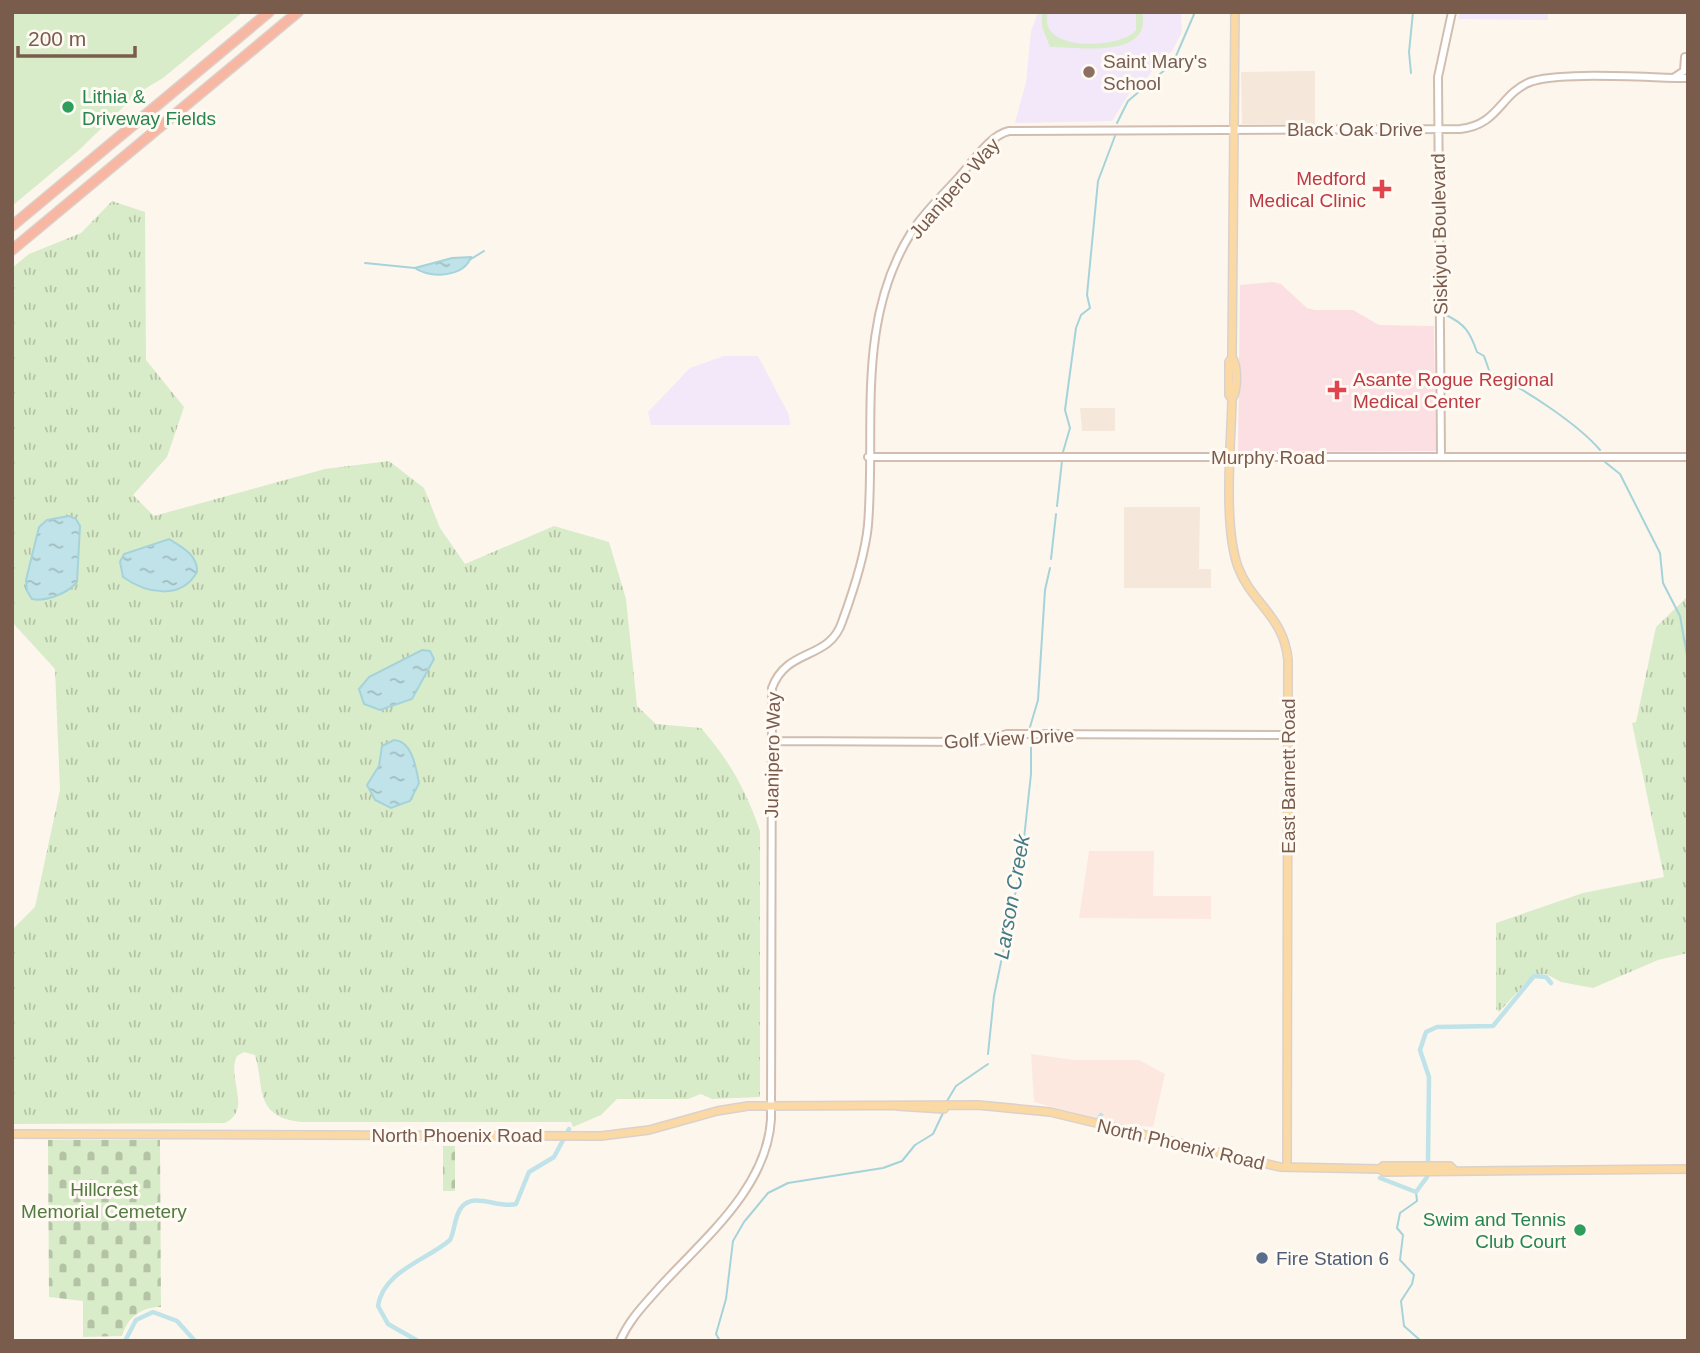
<svg xmlns="http://www.w3.org/2000/svg" width="1700" height="1353" font-family="Helvetica,sans-serif">
<style>
.residential{fill:#f5e8da}
.commercial{fill:#fde8e0}
.education{fill:#f3e8fa}
.medical{fill:#fbdfe3}
.grass{fill:url(#grass-tufts)}
.cemetery{fill:url(#cemetery-stones)}
.garden{fill:#d8ecc9}
.water{fill:url(#water-ripples);stroke:#a5d3da;stroke-width:2}
.lines{fill:none;stroke-linecap:round;stroke-linejoin:round}
.stream{stroke:#a5d3da;stroke-width:2}
.canal{stroke:#bfe3e8;stroke-width:4.5}
.minor-casing{stroke:#d1beb0;stroke-width:10}
.major-casing{stroke:#dad1cd;stroke-width:10}
.highway-casing{stroke:#dad1cd;stroke-width:12}
.minor{stroke:#fff;stroke-width:6}
.major{stroke:#fbd9a5;stroke-width:7}
.highway{stroke:#f7b7a3;stroke-width:9}
.education-dot{fill:#8d6e63;stroke:#fffaf3;stroke-width:2.5}
.leisure-dot{fill:#2e9e5b;stroke:#fffaf3;stroke-width:2.5}
.health-dot{fill:#e0444e;stroke:#fffaf3;stroke-width:2.5}
.service-dot{fill:#5c6f8a;stroke:#fffaf3;stroke-width:2.5}
.labels{text-anchor:middle;stroke-width:6;stroke-linejoin:round;paint-order:stroke}
.education-label{font-size:19px;fill:#785e54;stroke:#fffaf3;text-anchor:start}
.leisure-label{font-size:19px;fill:#27864d;stroke:#fffaf3;text-anchor:start}
.street-label{font-size:19px;fill:#7a5c4d;stroke:#fffaf3}
.health-label{font-size:19px;fill:#be3a42;stroke:#fffaf3;text-anchor:end}
.park-label{font-size:19px;fill:#537a41;stroke:#fffaf3}
.service-label{font-size:19px;fill:#4e5e75;stroke:#fffaf3;text-anchor:start}
.water-label{font-size:21px;font-style:italic;fill:#437c86;stroke:#fffaf3}
</style>
<defs>
<pattern id="grass-tufts" width="24" height="20" patternUnits="userSpaceOnUse" patternTransform="scale(1.75)"><rect width="24" height="20" fill="#d8ecc9"/><path d="M3 7l-1-3M5 7V3M7 7l1-3M15 17l-1-3M17 17v-4M19 17l1-3" fill="none" stroke="#b4c2a5"/></pattern>
<pattern id="cemetery-stones" width="16" height="16" patternUnits="userSpaceOnUse" patternTransform="scale(1.75)"><rect width="16" height="16" fill="#d8ecc9"/><path d="M2 7V4a2 2 0 0 1 4 0v3zM10 15v-3a2 2 0 0 1 4 0v3z" fill="#b4c2a5"/></pattern>
<pattern id="water-ripples" width="26" height="14" patternUnits="userSpaceOnUse" patternTransform="scale(1.75)"><rect width="26" height="14" fill="#bfe3e8"/><path d="M2 4q2-2 4 0t4 0M15 11q2-2 4 0t4 0" fill="none" stroke="#a0bbbe"/></pattern>
</defs>
<rect width="100%" height="100%" fill="#fdf6ec"/>
<path class="residential" d="M 1315,71 L 1315,124 L 1242,124 L 1241,72 Z
M 1080,408 L 1115,408 L 1115,431 L 1082,431 Z
M 1124,507 L 1200,507 L 1199,569 L 1211,569 L 1211,588 L 1124,588 Z"/>
<path class="commercial" d="M 1089,851 L 1154,851 L 1153,896 L 1211,896 L 1211,919 L 1079,918 Z
M 1031,1054 L 1074,1060 L 1139,1060 L 1165,1074 L 1153,1127 L 1105,1122 L 1034,1102 Z"/>
<path class="education" d="M 1038,12 L 1181,12 L 1182,32 L 1172,51 L 1161,59 L 1147,78 L 1132,89 L 1112,121 L 1015,123 L 1026,82 L 1031,31 Z
M 1460,12 L 1548,12 L 1548,20 L 1458,19 Z
M 724,356 L 758,356 L 789,415 L 790,425 L 651,425 L 648,412 L 690,368 Z"/>
<path class="medical" d="M 1273,282 L 1281,284 L 1307,308 L 1315,310 L 1353,310 L 1379,325 L 1434,326 L 1436,451 L 1238,452 L 1240,285 Z"/>
<path class="grass" d="M 112,201 L 145,212 L 146,360 L 184,407 L 167,457 L 133,495 L 154,516 L 325,469 L 389,461 L 424,488 L 440,528 L 465,564 L 554,526 L 609,542 L 626,599 L 637,706 L 656,724 L 701,728 C 729,760 746,790 760,831 L 760,1097 L 712,1099 L 701,1094 L 688,1099 L 617,1099 L 601,1115 L 573,1127 L 571,1122 L 302,1122 C 253,1117 265,1087 255,1055 L 244,1052 L 237,1056 C 226,1078 253,1109 225,1123 L 12,1124 L 12,930 L 35,907 L 60,790 L 55,669 L 12,622 L 12,268 L 29,254 L 81,233 Z
M 1688,596 L 1688,953 L 1658,960 L 1593,988 L 1561,982 L 1546,974 L 1533,975 L 1499,1012 L 1496,1009 L 1496,923 L 1583,893 L 1664,877 L 1632,723 L 1636,722 L 1656,627 Z"/>
<path class="cemetery" d="M 48,1140 L 160,1140 L 161,1307 C 141,1307 128,1317 122,1336 L 83,1337 L 83,1301 L 49,1297 Z
M 443,1146 L 455,1146 L 455,1191 L 443,1191 Z"/>
<path class="garden" d="M 12,12 L 243,12 L 163,78 L 138,93 L 78,151 L 12,206 Z
M 1042,12 L 1048,12 C 1036,53 1122,49 1136,30 L 1136,12 L 1142,12 C 1153,60 1077,47 1050,47 L 1042,27 Z"/>
<path class="water" d="M 471,257 C 464,277 431,279 415,268 L 452,258 Z
M 69,516 L 76,519 L 80,526 L 77,582 C 68,593 46,602 32,599 L 27,591 L 26,580 L 39,527 L 47,520 Z
M 169,539 C 182,547 198,555 197,572 C 181,600 147,594 123,577 L 120,562 L 124,554 Z
M 422,650 L 430,651 L 434,659 L 412,699 L 380,710 L 364,704 L 359,689 L 369,677 Z
M 394,740 C 412,741 416,767 419,783 L 410,801 L 391,808 L 375,800 L 367,785 L 379,766 L 382,746 Z"/>
<g class="lines">
<path class="stream" d="M 1411,73 L 1409,52 L 1413,12
M 1117,123 L 1128,101 L 1173,63 L 1195,12
M 471,259 L 484,251
M 365,263 L 415,268
M 1446,315 C 1465,324 1470,332 1477,352 L 1484,356 L 1490,373 C 1522,387 1578,424 1600,450
M 1063,452 L 1070,428 L 1065,410 L 1076,328 L 1081,315 L 1090,308 L 1087,295 L 1098,181 L 1115,136
M 1605,462 L 1620,474 L 1660,553 L 1663,583 L 1680,616 L 1688,661
M 1057,506 L 1062,461
M 1051,559 L 1056,514
M 1030,727 L 1038,700 L 1045,590 L 1050,568
M 988,1054 L 994,996 L 1021,866 L 1031,774 L 1031,739
M 947,1101 L 956,1086 L 988,1064
M 1416,1192 L 1417,1201 L 1400,1213 L 1397,1228 L 1403,1235 L 1400,1260 L 1414,1275 L 1412,1284 L 1401,1301 L 1404,1326 L 1421,1341
M 720,1341 L 716,1334 L 726,1299 L 733,1241 L 744,1222 L 768,1193 L 788,1183 L 883,1168 L 902,1161 L 915,1145 L 933,1134 L 943,1113"/>
<path class="canal" d="M 1098,1120 L 1101,1115
M 1428,1162 L 1429,1077 L 1420,1050 L 1426,1032 L 1437,1027 L 1493,1026 L 1534,976 L 1546,977 L 1551,983
M 1380,1178 L 1416,1192 L 1427,1177
M 125,1341 L 136,1320 L 153,1312 L 177,1321 L 195,1341
M 418,1341 L 388,1324 L 378,1306 C 383,1271 427,1260 450,1240 C 455,1231 454,1217 461,1208 C 473,1191 499,1209 516,1204 L 529,1172 L 554,1157 L 569,1129"/>
<g class="minor-casing">
<path id="minor" d="M 1675,77 L 1684,71 L 1685,57
M 868,457 L 1688,457
M 1441,457 L 1438,77 L 1452,12
M 772,741 L 976,742 L 1007,734 L 1288,735
M 620,1341 C 629,1320 643,1306 658,1289 C 702,1240 767,1189 771,1119 L 772,688 C 787,647 829,661 842,622 C 853,592 865,556 868,525 C 876,426 855,323 911,233 C 923,213 943,195 959,177 C 972,163 990,135 1009,131 L 1460,129 C 1499,125 1500,94 1530,82 C 1558,71 1653,78 1688,78"/>
</g>
<g class="major-casing">
<path id="major" d="M 1235,12 L 1232,357 L 1229,362 L 1229,395 L 1232,399 C 1231,445 1223,525 1238,567 C 1252,604 1284,616 1288,660 L 1287,1167
M 1232,399 C 1238,390 1238,366 1232,357
M 897,1106 L 944,1109
M 12,1134 L 601,1136 L 649,1130 L 717,1111 L 748,1106 L 978,1105 L 1050,1112 L 1280,1167 L 1380,1169 L 1384,1172 L 1688,1169
M 1380,1169 L 1383,1166 L 1450,1166 L 1453,1169"/>
</g>
<g class="highway-casing">
<path id="highway" d="M 12,226 L 269,12
M 12,250 L 298,12"/>
</g>
<use href="#minor" class="minor"/>
<use href="#major" class="major"/>
<use href="#highway" class="highway"/>
</g>
<circle class="education-dot" cx="1089" cy="72" r="7"/>
<g class="leisure-dot">
<circle cx="68" cy="107" r="7"/>
<circle cx="1580" cy="1230" r="7"/>
</g>
<g class="health-dot">
<path d="M1378.5 178.5h7v7h7v7h-7v7h-7v-7h-7v-7h7z"/>
<path d="M1333.5 379.5h7v7h7v7h-7v7h-7v-7h-7v-7h7z"/>
</g>
<circle class="service-dot" cx="1262" cy="1258" r="7"/>
<g class="labels">
<g class="education-label">
<text x="1103" y="68">Saint Mary's<tspan x="1103" dy="22">School</tspan></text>
</g>
<g class="leisure-label">
<text x="82" y="103">Lithia &amp;<tspan x="82" dy="22">Driveway Fields</tspan></text>
<text x="1566" y="1226" text-anchor="end">Swim and Tennis<tspan x="1566" dy="22">Club Court</tspan></text>
</g>
<g class="street-label">
<text x="1355" y="136">Black Oak Drive</text>
<text transform="translate(954 188) rotate(-49)" y="7">Juanipero Way</text>
<text transform="translate(1439 234) rotate(-91)" y="7">Siskiyou Boulevard</text>
<text x="1268" y="464">Murphy Road</text>
<text transform="translate(1009 738) rotate(-3)" y="7">Golf View Drive</text>
<text transform="translate(772 755) rotate(-89)" y="7">Juanipero Way</text>
<text transform="translate(1288 776) rotate(-90)" y="7">East Barnett Road</text>
<text x="457" y="1142">North Phoenix Road</text>
<text transform="translate(1181 1144) rotate(13)" y="7">North Phoenix Road</text>
</g>
<g class="health-label">
<text x="1366" y="185">Medford<tspan x="1366" dy="22">Medical Clinic</tspan></text>
<text x="1353" y="386" text-anchor="start">Asante Rogue Regional<tspan x="1353" dy="22">Medical Center</tspan></text>
</g>
<g class="park-label">
<text x="104" y="1196">Hillcrest<tspan x="104" dy="22">Memorial Cemetery</tspan></text>
</g>
<g class="service-label">
<text x="1276" y="1265">Fire Station 6</text>
</g>
<g class="water-label">
<text transform="translate(1012 897) rotate(-80)" y="7">Larson Creek</text>
</g>
</g>
<rect width="1700" height="1353" fill="none" stroke="#7a5c4d" stroke-width="28"/>
<path d="M18 46v10h117v-10" fill="none" stroke="#7a5c4d" stroke-width="3.5"/>
<text x="28" y="46" font-size="21" fill="#7a5c4d" stroke="#fffaf3" stroke-width="5" paint-order="stroke">200 m</text>
</svg>
